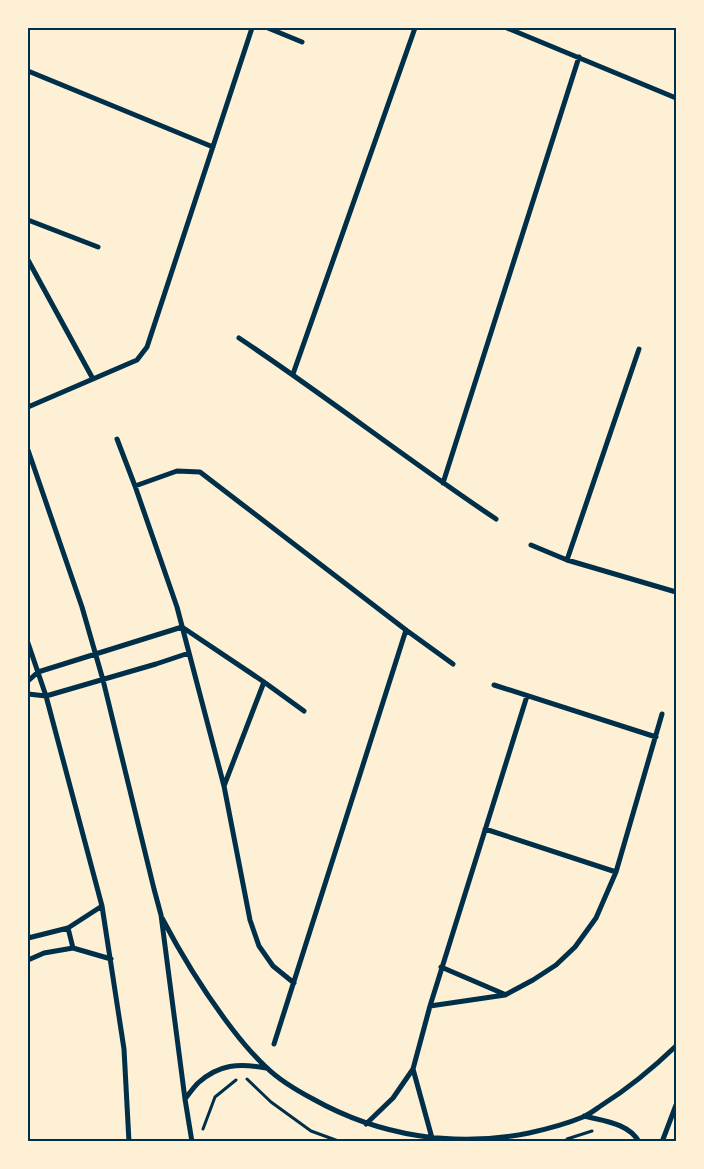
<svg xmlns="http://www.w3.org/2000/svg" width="704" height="1169" font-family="Arial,sans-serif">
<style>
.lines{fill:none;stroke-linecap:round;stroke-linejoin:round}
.path{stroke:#003049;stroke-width:3}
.minor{stroke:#003049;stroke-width:5}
.neatline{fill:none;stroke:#003049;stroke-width:2}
</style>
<rect width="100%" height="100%" fill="#fdf0d5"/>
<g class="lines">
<path class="path" d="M 247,1079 L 271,1102 L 311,1131 L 341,1142
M 203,1129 L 215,1097 L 236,1080
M 567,1139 L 592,1131"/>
<path class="minor" d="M 268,28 L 302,42
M 507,28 L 676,98
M 28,71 L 213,147
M 28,220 L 98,247
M 28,260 L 93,379
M 239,338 C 326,396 409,461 496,519
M 293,374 L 415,28
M 28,407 L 137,360 L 147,347 L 252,28
M 117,439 L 135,486 L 177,607 L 224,786 L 250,920 L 259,946 L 273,966 L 294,983
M 28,450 L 82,607 L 103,680 L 154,889 L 161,915 L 185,1099 L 192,1142
M 443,483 L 579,57
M 135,486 L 177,471 L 200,472 L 406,630 L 453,664
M 531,545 L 567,560 L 676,592
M 567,560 L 639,349
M 28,643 L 46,696 L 102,906 L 124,1049 L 129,1142
M 28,681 L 38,672 L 182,627 L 264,682 L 304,711
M 494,685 L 656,737
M 28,694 L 46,696 L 156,664 L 189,653
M 224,786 L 264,682
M 485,829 L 616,872
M 162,918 C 183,958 206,995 233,1030 C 243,1043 254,1056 266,1067 C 279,1080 296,1090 313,1099 C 379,1136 454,1148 529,1133 C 547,1129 566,1124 583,1117 C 590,1114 596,1109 602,1105 C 629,1088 653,1068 676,1046
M 68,928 L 73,948
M 28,938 L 68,928 L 102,906
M 28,960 L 44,953 L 73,948 L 111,959
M 441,967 L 504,994
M 430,1006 L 505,995 L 533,980 L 556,965 L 575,947 L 596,918 L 616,872 L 662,714
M 274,1044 L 406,630
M 413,1069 L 432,1138
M 185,1099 C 189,1094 193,1088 198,1083 C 219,1064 239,1063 266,1068
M 584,1116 C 603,1121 629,1123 639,1142
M 366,1124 L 393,1098 L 413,1069 L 430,1006 L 527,696
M 662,1142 L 676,1105"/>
</g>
<rect width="704" height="1169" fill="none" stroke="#fdf0d5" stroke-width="58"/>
<rect x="29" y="29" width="646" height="1111" class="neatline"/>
</svg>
